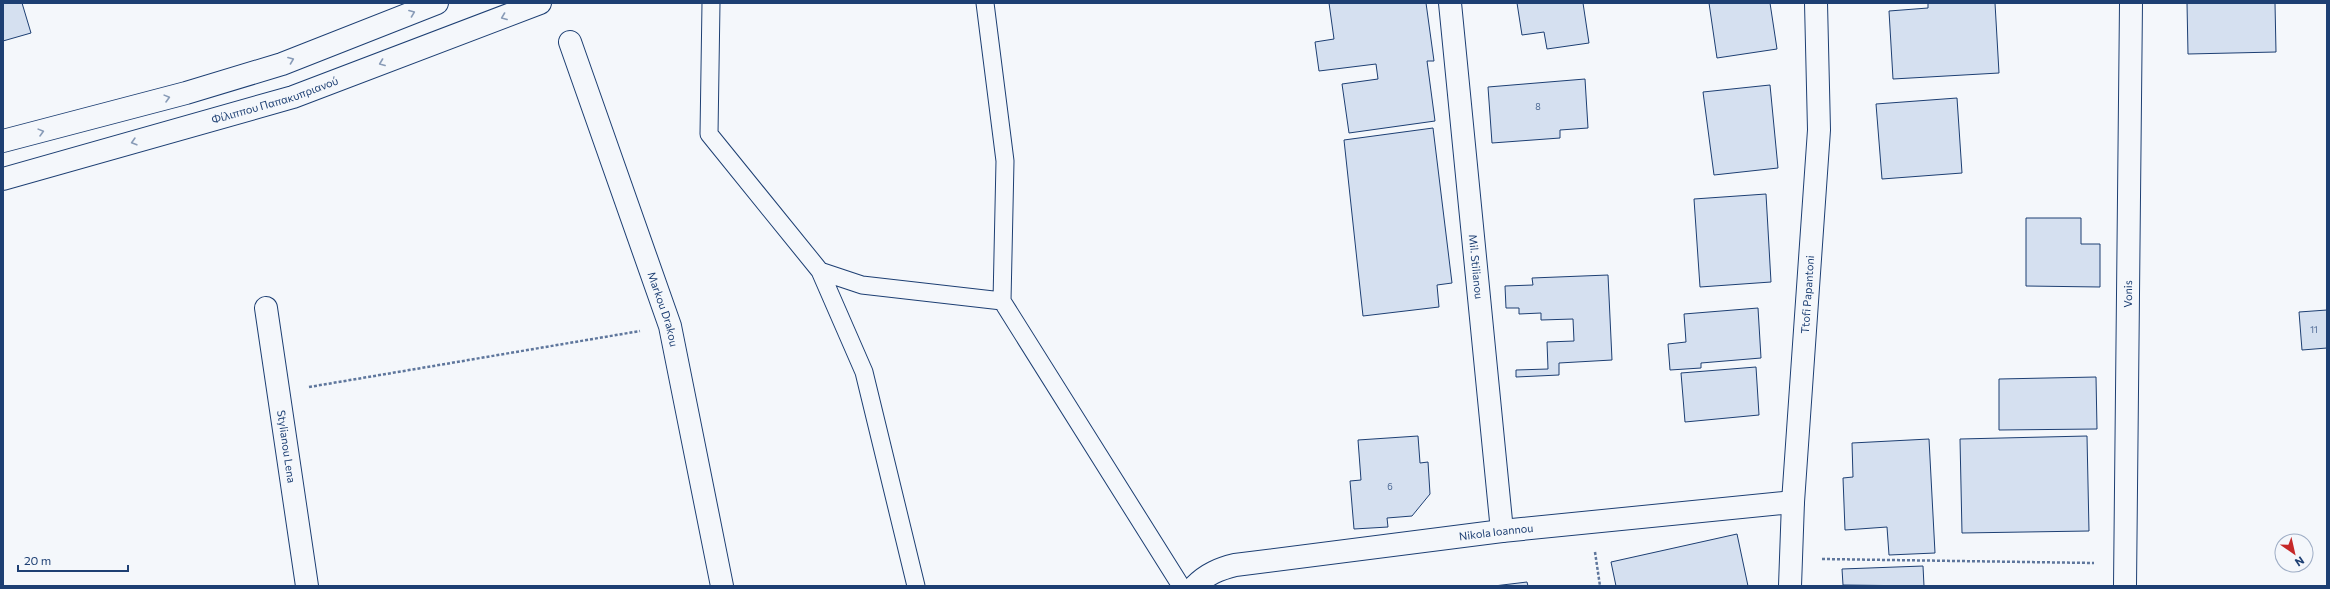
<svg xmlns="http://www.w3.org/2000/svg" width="2330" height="589" font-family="Commissioner,sans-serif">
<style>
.building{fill:#d5e0f0;stroke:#1d3f73}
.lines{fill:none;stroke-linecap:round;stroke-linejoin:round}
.service-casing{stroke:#1d3f73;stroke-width:19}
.minor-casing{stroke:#1d3f73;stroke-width:24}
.secondary-casing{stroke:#1d3f73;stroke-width:24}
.path{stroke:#5e769c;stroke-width:2.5;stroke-dasharray:3 2;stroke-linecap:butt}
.service{stroke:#f4f7fb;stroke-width:17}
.minor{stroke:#f4f7fb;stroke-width:22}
.secondary{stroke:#f4f7fb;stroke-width:22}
.oneway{stroke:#889bb7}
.labels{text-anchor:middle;stroke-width:3;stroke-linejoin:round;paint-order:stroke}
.number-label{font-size:9px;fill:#4b6792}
.street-label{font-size:11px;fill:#1d3f73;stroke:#f4f7fb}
</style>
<rect width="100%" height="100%" fill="#f4f7fb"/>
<path class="building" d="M 3,3 L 22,3 L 31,33 L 3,41 Z
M 1329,3 L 1426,3 L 1434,61 L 1427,61 L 1435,121 L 1349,133 L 1342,84 L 1378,79 L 1376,64 L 1319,71 L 1315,42 L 1334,39 Z
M 1517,3 L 1583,3 L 1589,43 L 1547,49 L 1544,32 L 1522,35 Z
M 1709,3 L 1770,3 L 1777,49 L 1717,58 Z
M 1928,3 L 1995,3 L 1999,73 L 1893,79 L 1889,11 L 1928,8 Z
M 2187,3 L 2275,3 L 2276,52 L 2188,54 Z
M 1585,79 L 1588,128 L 1560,130 L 1560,138 L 1492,143 L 1488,87 Z
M 1770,85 L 1778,168 L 1714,175 L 1703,92 Z
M 1957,98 L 1962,173 L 1882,179 L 1876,104 Z
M 1433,128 L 1452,283 L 1437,285 L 1439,307 L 1363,316 L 1344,140 Z
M 1766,194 L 1771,282 L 1700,287 L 1694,199 Z
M 2026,218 L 2081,218 L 2081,244 L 2100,244 L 2100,287 L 2026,286 Z
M 1608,275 L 1612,360 L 1559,363 L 1559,375 L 1516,377 L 1516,370 L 1548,369 L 1547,342 L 1574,341 L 1573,319 L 1541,320 L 1541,313 L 1519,314 L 1519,308 L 1506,308 L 1505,286 L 1533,285 L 1532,278 Z
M 1758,308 L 1761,358 L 1701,363 L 1701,368 L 1670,370 L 1668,344 L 1686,342 L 1684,314 Z
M 2327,310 L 2327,348 L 2302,350 L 2299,312 Z
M 1756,367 L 1759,415 L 1685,422 L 1681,373 Z
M 2096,377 L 2097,429 L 1999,430 L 1999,379 Z
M 1418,436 L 1420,463 L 1428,462 L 1430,494 L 1412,516 L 1387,518 L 1388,527 L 1354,529 L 1350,481 L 1361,480 L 1358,440 Z
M 2087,436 L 2089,531 L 1962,533 L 1960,439 Z
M 1929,439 L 1935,553 L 1889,555 L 1887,527 L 1845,530 L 1843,478 L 1853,477 L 1852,443 Z
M 1737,534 L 1748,586 L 1616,586 L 1611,562 Z
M 1923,566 L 1924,586 L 1843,585 L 1842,569 Z
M 1527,582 L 1528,586 L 1494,586 Z"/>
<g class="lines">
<g class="service-casing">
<path id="service" d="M 711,3 L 709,134 L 820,271 L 862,285 L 1002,301
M 985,3 L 1005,161 L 1002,301 L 1181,586
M 820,271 L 864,372 L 916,586"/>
</g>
<g class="minor-casing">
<g id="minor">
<path id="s1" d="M 1450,3 L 1502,531"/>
<path id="s2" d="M 570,42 L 670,326 L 722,586"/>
<path id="s3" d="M 266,308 L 307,586"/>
<path id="s4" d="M 1195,586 C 1207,574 1219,569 1235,565 L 1502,531 L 1793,502"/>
<path id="s5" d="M 1790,586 L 1793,502 L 1819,130 L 1816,3"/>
<path id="s6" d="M 2125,586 L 2131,3"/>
</g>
</g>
<g class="secondary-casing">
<g id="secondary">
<path d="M 3,141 L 186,93 L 282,64 L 437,3"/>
<path id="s7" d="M 3,179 L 293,97 L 540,3"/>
</g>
</g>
<path class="path" d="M 309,387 L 640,331
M 1595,552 L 1600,586
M 1822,559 L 2094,563"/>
<use href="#service" class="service"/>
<use href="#minor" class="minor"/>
<use href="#secondary" class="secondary"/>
</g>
<defs><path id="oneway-chevron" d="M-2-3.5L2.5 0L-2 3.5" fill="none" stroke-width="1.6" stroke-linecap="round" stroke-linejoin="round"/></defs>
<g class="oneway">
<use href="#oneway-chevron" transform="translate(412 13) rotate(-21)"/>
<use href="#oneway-chevron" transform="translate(504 17) rotate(159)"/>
<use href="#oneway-chevron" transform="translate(291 60) rotate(-21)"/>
<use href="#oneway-chevron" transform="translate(382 63) rotate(159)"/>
<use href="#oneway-chevron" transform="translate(167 98) rotate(-15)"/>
<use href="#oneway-chevron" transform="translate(41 132) rotate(-15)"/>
<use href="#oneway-chevron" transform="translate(134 142) rotate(164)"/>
</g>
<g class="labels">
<g class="number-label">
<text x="1538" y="110">8</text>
<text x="2314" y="333">11</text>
<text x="1390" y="490">6</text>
</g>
<g class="street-label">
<text dy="4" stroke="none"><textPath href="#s7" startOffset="283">Φίλιππου Παπακυπριανού</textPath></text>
<text dy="4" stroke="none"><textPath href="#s1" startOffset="265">Mil. Stilianou</textPath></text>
<text dy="4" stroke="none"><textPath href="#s5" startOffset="292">Ttofi Papantoni</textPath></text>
<text dy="4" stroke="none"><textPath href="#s6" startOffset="292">Vonis</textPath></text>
<text dy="4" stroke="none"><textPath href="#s2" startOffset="283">Markou Drakou</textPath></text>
<text dy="4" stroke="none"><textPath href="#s3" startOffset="140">Stylianou Lena</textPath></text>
<text dy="4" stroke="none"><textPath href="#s4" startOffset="309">Nikola Ioannou</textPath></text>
</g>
</g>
<rect width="2330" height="589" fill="none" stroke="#1d3f73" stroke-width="8"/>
<g transform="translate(2294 553) rotate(146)"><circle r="19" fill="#f4f7fb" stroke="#9eadc5"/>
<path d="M0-3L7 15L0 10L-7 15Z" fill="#c62828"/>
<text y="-6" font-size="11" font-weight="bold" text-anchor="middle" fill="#1d3f73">N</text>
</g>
<path d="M18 565v6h110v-6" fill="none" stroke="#1d3f73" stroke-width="2"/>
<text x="24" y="565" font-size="12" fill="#1d3f73" stroke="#f4f7fb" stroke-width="3" paint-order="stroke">20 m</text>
</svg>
